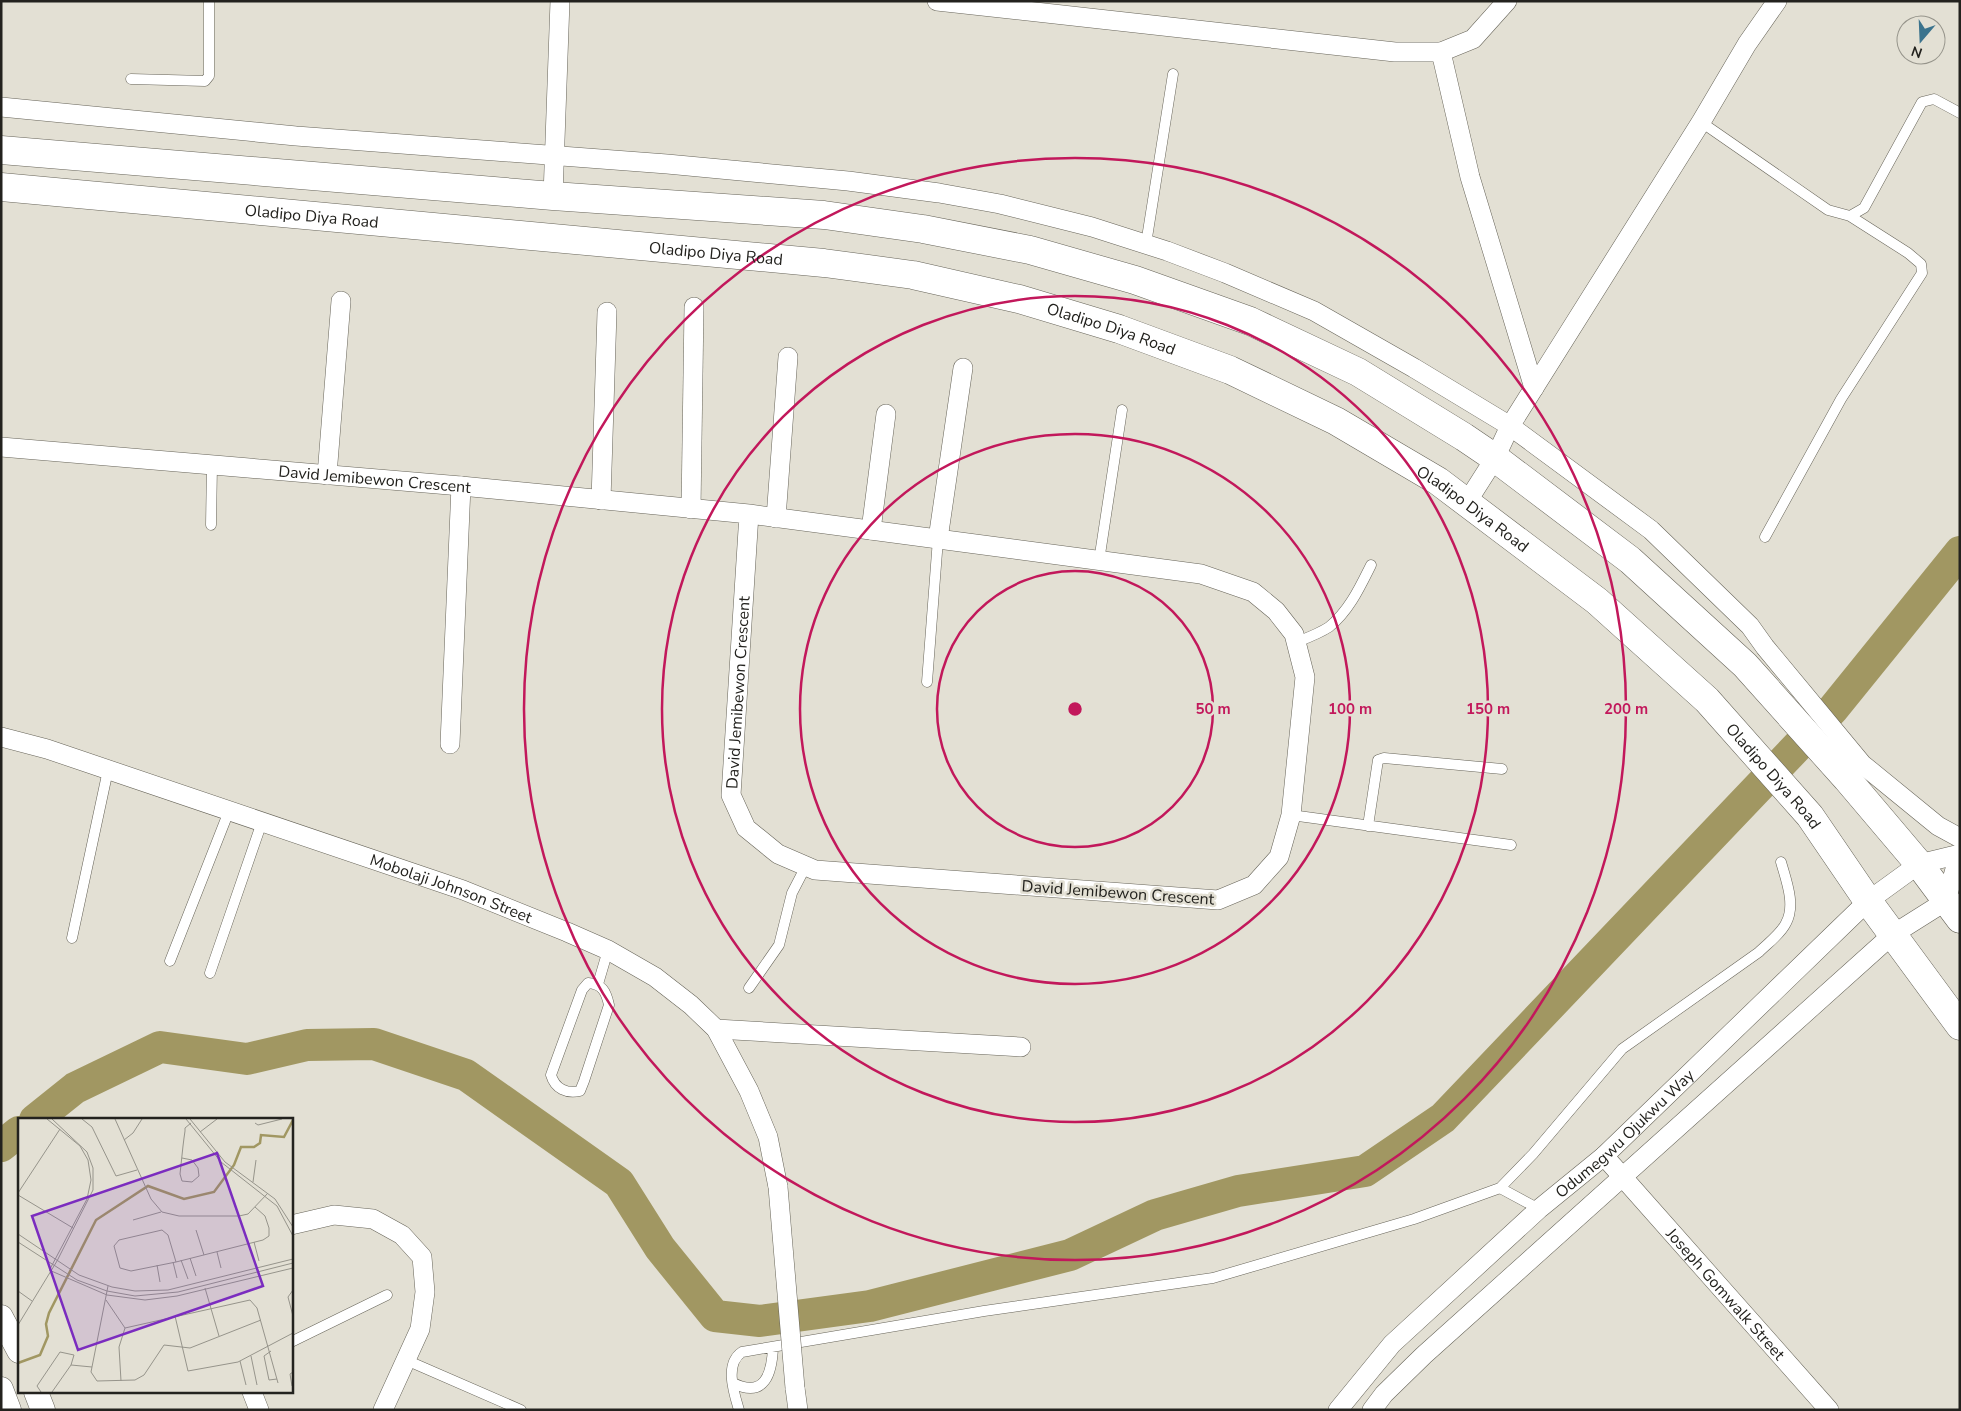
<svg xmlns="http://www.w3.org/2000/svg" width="1961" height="1411" font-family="'Nunito Sans',sans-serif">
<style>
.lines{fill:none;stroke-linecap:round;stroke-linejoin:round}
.river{stroke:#a19762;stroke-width:32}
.service-casing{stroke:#676459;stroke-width:11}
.minor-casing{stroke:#676459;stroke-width:20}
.tertiary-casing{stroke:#676459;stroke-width:25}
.secondary-casing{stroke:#676459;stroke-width:29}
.service{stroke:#fff;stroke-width:10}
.minor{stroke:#fff;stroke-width:19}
.tertiary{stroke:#fff;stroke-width:24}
.secondary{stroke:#fff;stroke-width:28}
.minor-bridge-casing{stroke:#676459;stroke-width:20;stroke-linecap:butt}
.minor-bridge{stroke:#fff;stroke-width:19}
.ring{fill:none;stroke:#c2185b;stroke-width:2.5}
.labels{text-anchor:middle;stroke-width:5;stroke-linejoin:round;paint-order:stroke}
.street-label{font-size:16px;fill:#23221e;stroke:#e3e0d4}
.inset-river{fill:none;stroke:#a19762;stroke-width:2.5}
.inset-road{fill:none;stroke:#96948b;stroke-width:1}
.view{fill:#7b2cbf;fill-opacity:0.15;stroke:#7b2cbf;stroke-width:2.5}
.inset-edge{fill:none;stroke:#23221e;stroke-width:2.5}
.centre{fill:#c2185b;stroke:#e3e0d4;stroke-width:2.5}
.ring-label{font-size:15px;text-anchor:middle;font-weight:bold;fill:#c2185b;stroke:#e3e0d4;stroke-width:5;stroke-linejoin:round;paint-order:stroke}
</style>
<rect width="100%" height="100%" fill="#e3e0d4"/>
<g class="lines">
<path class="river" d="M 35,1120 L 75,1088 L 160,1047 L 247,1059 L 307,1045 L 374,1044 L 466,1075 L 619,1183 L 660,1248 L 715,1316 L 760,1321 L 870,1306 L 1070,1255 L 1155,1215 L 1238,1191 L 1365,1171 L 1443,1118 L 1833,709 L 1960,552
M 1,1146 L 19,1132"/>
<g class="service-casing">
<path id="service" d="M 131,79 L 205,81 L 209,76 L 209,1
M 1701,122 L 1828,210 L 1850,216 L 1864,208 L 1922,102 L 1934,99 L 1960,113
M 1146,244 L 1173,74
M 211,525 L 212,465
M 1765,537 L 1841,399 L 1922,273 L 1921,264 L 1908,253 L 1850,216
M 1099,561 L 1122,410
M 1297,642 C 1307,638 1320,633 1329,627 C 1349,611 1360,587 1371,565
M 927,682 L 938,539
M 1291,815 L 1511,845
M 1368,826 L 1378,760 L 1384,758 L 1502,769
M 72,938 L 108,770
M 170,961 L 229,811
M 210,973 L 262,822
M 588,983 C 602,984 606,991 609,1005 L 584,1081 L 580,1091 C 567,1094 555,1089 551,1075 L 582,990 Z
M 598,984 L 608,950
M 749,988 L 779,945 L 792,893 L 806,866
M 1500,1188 L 1539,1209
M 291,1342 L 387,1295
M 406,1360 L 521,1410
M 733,1383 C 765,1399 772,1373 773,1347
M 739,1410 C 734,1393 724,1364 742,1352 L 984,1311 L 1213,1278 L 1414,1219 L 1500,1188 L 1533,1154 L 1622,1049 L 1759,952 C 1768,943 1781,934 1786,923 C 1796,905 1786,880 1781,862"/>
</g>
<g class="minor-casing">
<g id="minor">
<path d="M 937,1 L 1395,52 L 1441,52 L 1473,39 L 1507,1"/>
<path d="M 1441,52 L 1470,177 L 1534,388"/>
<path d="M 1,107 L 296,136 L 667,164 L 848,181 L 939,193 L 1000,204 L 1092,227 L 1167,251 L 1225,273 L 1314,311 L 1414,368 L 1510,426 L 1651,530 L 1750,626 L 1765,647 L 1862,764 L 1938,826 L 1960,838"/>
<path d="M 553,196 L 560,1"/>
<path id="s1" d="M 1,447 L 461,486 L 749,514 L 1201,574 L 1253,592 L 1276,611 L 1294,634 L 1305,677 L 1291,815 L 1279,857 L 1254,885 L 1218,900 L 815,870 L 778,854 L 746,828 L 731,795 L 749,514"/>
<path d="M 327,475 L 341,301"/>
<path d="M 601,500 L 607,312"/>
<path d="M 1467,502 L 1495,458 L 1510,426 L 1701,122 L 1747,44 L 1777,1"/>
<path d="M 691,509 L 694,307"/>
<path d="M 776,518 L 788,357"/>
<path d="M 871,530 L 886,414"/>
<path d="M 938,539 L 963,368"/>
<path id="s2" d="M 1,737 L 47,749 L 463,890 L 567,932 L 608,950 L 655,977 L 691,1005 L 716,1029 L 749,1091 L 768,1137 L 778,1187"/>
<path d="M 450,744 L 461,486"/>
<path d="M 716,1029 L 1021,1047"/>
<path id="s3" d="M 1604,1156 L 1829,1410"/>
<path d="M 291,1225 L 334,1215 L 373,1219 L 402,1235 L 422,1257 L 425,1292 L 420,1329 L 383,1410"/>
<path d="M 795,1388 L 798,1410"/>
<path d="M 252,1392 L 259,1410"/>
<path id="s4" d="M 1338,1410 L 1392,1344 L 1539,1209 L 1604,1156 L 1868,901 L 1919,864 L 1960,854"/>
<path d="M 1372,1410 L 1384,1394 L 1424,1355 L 1892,935 L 1946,901 L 1959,855"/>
</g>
</g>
<g class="tertiary-casing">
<path id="tertiary" d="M 1,1317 L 19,1351
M 1,1389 L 9,1410
M 36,1392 L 43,1410"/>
</g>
<g class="secondary-casing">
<g id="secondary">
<path d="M 1,150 L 553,196 L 824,215 L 923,229 L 1030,250 L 1135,280 L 1250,321 L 1358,372 L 1464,437 L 1495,458 L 1630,560 L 1745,665 L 1847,779 L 1919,864 L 1960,919"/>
<path id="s5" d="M 1,187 L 824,263 L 913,275 L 1019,299 L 1119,329 L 1230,370 L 1336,421 L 1438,481 L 1597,601 L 1707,700 L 1810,816 L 1868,901 L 1960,1026"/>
</g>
</g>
<use href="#service" class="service"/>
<use href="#minor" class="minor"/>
<use href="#tertiary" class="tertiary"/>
<use href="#secondary" class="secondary"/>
<g class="minor-bridge-casing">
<path id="minor-bridge" d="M 778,1187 L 795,1388"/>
</g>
<use href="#minor-bridge" class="minor-bridge"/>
</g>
<g class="ring">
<circle cx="1075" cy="709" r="138"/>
<circle cx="1075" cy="709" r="275"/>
<circle cx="1075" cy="709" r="413"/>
<circle cx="1075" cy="709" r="551"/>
</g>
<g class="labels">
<g class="street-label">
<text dy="6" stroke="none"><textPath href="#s5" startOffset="312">Oladipo Diya Road</textPath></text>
<text dy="6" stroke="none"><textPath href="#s5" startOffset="718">Oladipo Diya Road</textPath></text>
<text dy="6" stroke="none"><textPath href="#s5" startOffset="1122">Oladipo Diya Road</textPath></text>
<text dy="6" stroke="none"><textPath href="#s1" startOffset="375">David Jemibewon Crescent</textPath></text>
<text dy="6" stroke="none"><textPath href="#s5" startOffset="1528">Oladipo Diya Road</textPath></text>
<text dy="6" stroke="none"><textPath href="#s1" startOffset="2249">David Jemibewon Crescent</textPath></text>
<text dy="6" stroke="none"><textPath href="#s5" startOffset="1932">Oladipo Diya Road</textPath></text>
<text dy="6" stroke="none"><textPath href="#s2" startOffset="475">Mobolaji Johnson Street</textPath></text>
<text transform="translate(1118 892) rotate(4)" y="6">David Jemibewon Crescent</text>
<text dy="6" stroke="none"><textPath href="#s4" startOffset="399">Odumegwu Ojukwu Way</textPath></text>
<text dy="6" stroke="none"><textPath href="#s3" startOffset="184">Joseph Gomwalk Street</textPath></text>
</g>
</g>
<g transform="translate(18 1118)">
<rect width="275" height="275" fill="#e3e0d4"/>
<path class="inset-river" d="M 0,245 L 22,237 L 30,218 L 28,206 L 31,195 L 78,102 L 130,68 L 166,81 L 196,74 L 216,47 L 223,29 L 236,29 L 242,25 L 243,17 L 266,19 L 275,2"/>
<path class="inset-road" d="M 29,1 L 62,28 L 70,42 L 73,62 L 69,81 L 32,151M 64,1 L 74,9 L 98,58 L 119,52M 97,1 L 133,81 L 144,94 L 161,98 L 221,98 L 230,96 L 250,75M 168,1 L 203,44 L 259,88 L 275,118M 172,1 L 207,44 L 257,81 L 275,109M 237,5 L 240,7 L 264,1M 182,14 L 199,1M 106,22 L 115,15 L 124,1M 164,40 L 174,42 L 180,50 L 181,58 L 174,64 L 164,63 L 162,56 L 165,28 L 166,20 L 167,13 L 167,10 L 173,5M 235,64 L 238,42M 0,75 L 42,11M 0,77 L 55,110M 115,102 L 143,94M 178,112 L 186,137M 0,116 L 61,157 L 94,169 L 117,173 L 150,172 L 275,141M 0,124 L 59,162 L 89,173 L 117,178 L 160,174 L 275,145M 236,124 L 241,143M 199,134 L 203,150M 172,140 L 178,158M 163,142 L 170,161M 155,144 L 159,160M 158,144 L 150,117 L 144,112 L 101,122 L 96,128 L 102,150 L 113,153 L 158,144 L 245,122 L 251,118 L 251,110 L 247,98 L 237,89M 139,147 L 142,164M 31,152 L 89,177 L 127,182 L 159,178 L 275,150M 90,168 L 73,254 L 79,263 L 117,262 L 126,257 L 146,227 L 172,230 L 243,202M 187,170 L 201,218M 275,172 L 270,179 L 275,198M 0,173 L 14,183M 88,182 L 107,210M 157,198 L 170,253 L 220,244 L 275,215M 0,207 L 39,143 L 75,72 L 75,50 L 69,34 L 34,1M 253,233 L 246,238 L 251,262 L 259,261M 233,238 L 239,267M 222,243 L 228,267M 103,263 L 101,229 L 107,210 L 232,182 L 239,190 L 260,265M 274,268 L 272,256 L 275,254M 23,274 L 19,268 L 42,234 L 56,237 L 53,247M 34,274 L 53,247 L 74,249"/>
<path class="view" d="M 199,35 L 245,168 L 60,232 L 14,98 Z"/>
<rect width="275" height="275" class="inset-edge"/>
</g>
<circle cx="1075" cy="709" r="8" class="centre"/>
<g class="ring-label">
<text x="1213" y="714">50 m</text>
<text x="1350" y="714">100 m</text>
<text x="1488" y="714">150 m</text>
<text x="1626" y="714">200 m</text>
</g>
<rect width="1961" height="1411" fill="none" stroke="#23221e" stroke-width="5"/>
<g transform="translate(1921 40) rotate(199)"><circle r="24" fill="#e3e0d4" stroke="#96948b"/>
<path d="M0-4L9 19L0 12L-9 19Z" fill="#3b738d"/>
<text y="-8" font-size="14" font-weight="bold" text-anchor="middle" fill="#23221e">N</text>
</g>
</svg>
